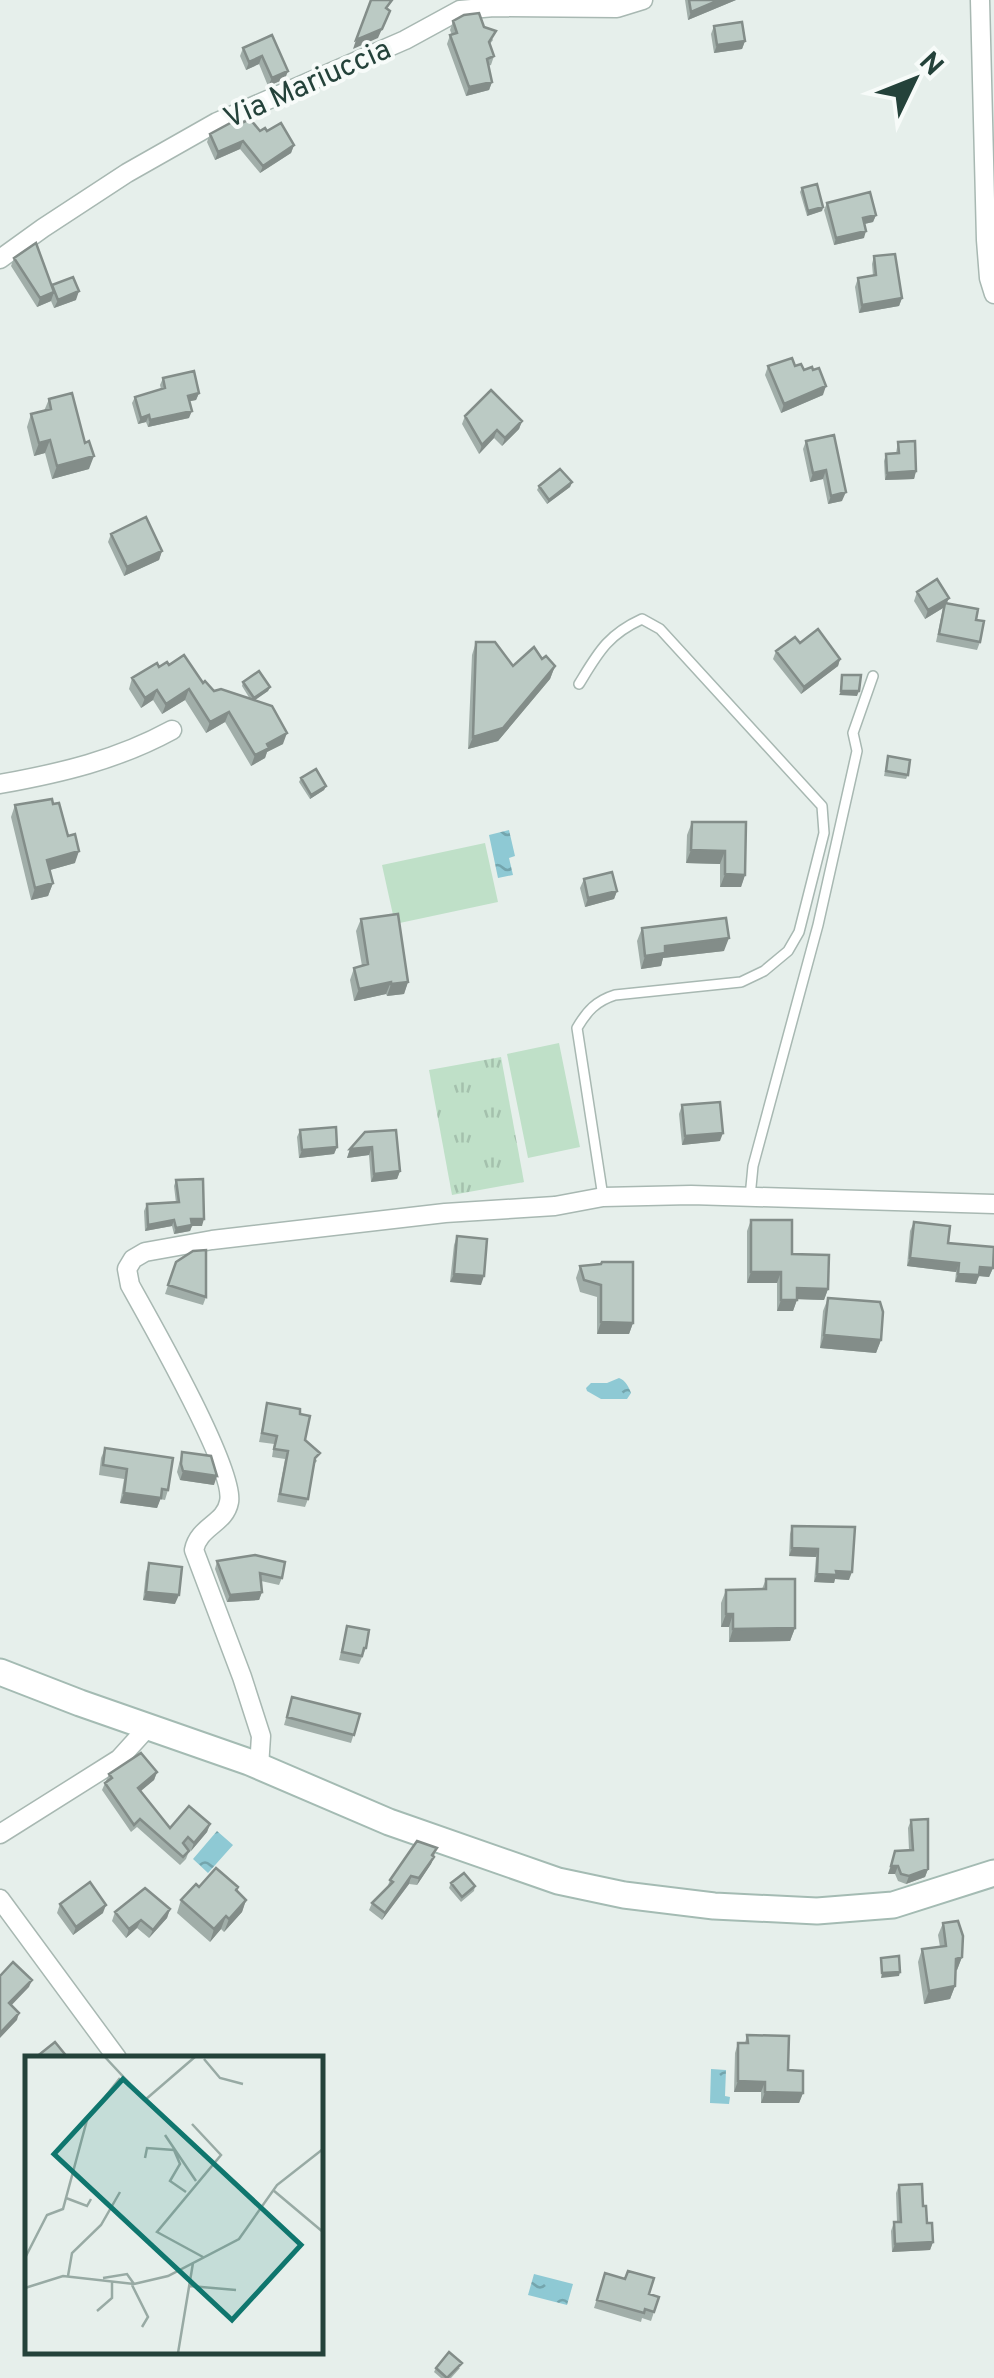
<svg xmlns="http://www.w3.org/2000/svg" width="994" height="2378" font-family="Overpass,sans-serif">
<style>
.grass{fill:url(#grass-tufts)}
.pitch{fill:#bfe0c8}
.water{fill:url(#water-ripples)}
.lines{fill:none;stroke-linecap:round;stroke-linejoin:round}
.service-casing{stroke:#a8b8b2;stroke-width:12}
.minor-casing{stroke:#a8b8b2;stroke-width:21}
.secondary-casing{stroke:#a4bbb3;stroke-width:29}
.service{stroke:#fff;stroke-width:9}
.minor{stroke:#fff;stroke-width:18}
.secondary{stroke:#fff;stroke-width:25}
.wall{fill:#a1aea9}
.shaded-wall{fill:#838d89}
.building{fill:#bbcac4;stroke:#838d89;stroke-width:2.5}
.labels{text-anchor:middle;stroke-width:8;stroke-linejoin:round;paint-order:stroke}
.street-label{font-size:30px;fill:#24423a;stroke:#f7fbf9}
.inset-road{fill:none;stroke:#98aaa4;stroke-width:2.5}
.view{fill:#0f766e;fill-opacity:0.15;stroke:#0f766e;stroke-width:5}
.inset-edge{fill:none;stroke:#24423a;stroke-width:5}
</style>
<defs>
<pattern id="grass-tufts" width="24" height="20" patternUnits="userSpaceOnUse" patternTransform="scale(2.5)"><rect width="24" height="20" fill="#bfe0c8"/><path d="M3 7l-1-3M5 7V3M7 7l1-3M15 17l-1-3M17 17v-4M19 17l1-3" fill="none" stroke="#a4c1ad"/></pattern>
<pattern id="water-ripples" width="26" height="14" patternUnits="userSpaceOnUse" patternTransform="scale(2.5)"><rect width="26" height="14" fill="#8ec9d4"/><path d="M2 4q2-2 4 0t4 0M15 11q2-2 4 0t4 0" fill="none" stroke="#74a5ad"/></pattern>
</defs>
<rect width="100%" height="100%" fill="#e6efeb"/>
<path class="grass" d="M 501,1057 L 524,1182 L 452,1195 L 429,1070 Z"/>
<path class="pitch" d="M 485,843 L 498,902 L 395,924 L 382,865 Z
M 559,1043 L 580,1147 L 528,1158 L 507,1054 Z"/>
<path class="water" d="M 509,830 L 515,856 L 509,858 L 513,875 L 498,878 L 489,835 Z
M 619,1378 C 625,1380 629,1387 631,1393 L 627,1399 L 601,1399 L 587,1391 L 586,1388 L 591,1383 L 607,1383 Z
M 217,1831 L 233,1845 L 208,1873 L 193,1859 Z
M 711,2069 L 726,2070 L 725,2096 L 730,2097 L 729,2104 L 710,2103 Z
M 534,2274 L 573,2284 L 567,2305 L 528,2295 Z"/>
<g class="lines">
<g class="service-casing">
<path id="service" d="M 579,684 C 598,653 607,635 642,619 L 660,629 L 822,806 L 824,833 L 799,932 L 788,951 L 764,971 L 741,982 L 615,995 C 596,1001 587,1011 577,1028 L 603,1197
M 750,1197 L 753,1166 L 818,925 L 857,751 L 853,733 L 873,676"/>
</g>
<g class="minor-casing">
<path id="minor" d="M 980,0 L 986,240 L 989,278 L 994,294
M 0,259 L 43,228 L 127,173 L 217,122 L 405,40 L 460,10 L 494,7 L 617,8 L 643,0
M 0,784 C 61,773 117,760 172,730
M 259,1767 L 261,1736 L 242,1677 L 194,1550 C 199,1526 225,1524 229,1502 C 236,1472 149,1319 130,1285 L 127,1269 L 133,1259 L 145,1252 L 212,1240 L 445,1213 L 555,1206 L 603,1197 L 691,1195 L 994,1204
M 0,1834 L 119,1759 L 148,1727
M 0,1899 L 117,2058"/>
</g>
<g class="secondary-casing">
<path id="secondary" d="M 0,1672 L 80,1703 L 249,1762 L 389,1822 L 558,1881 L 624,1895 L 714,1906 L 817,1911 L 893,1905 L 994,1873"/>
</g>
<use href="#service" class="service"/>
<use href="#minor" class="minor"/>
<use href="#secondary" class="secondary"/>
</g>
<path class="wall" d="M 685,0 L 736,0 L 688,20 Z
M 453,21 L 484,27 L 493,40 L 490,44 L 494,56 L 491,65 L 488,66 L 492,82 L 489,90 L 466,96 L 447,44 L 450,35 L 452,35 L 450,30 Z
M 714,26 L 745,41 L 742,49 L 714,53 L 711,34 Z
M 272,35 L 285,79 L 268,86 L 259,64 L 246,70 L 240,56 L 243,48 Z
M 238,125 L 260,131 L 267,131 L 294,145 L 291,153 L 260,173 L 240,149 L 215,160 L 207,142 L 210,134 Z
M 802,188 L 823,207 L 822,211 L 807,216 L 800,192 Z
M 827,203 L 876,215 L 873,222 L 864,224 L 864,238 L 834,245 L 824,210 Z
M 874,256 L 902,298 L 899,306 L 859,313 L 855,287 L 858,278 L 873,276 L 872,264 Z
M 14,258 L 52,285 L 76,300 L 54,308 L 51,301 L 37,307 L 11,266 Z
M 768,366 L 795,366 L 804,370 L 823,395 L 781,413 L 765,375 Z
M 163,378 L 199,393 L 196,400 L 190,401 L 189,418 L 148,427 L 146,422 L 138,424 L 132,403 L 135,397 L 161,389 L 160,385 Z
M 49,399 L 89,469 L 52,479 L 45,453 L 34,456 L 27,427 L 31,414 L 44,411 Z
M 465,416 L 522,421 L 519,429 L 502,446 L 494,438 L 479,454 L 462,424 Z
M 834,435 L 842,501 L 828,504 L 823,479 L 810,482 L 803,449 L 806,441 Z
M 898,442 L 916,471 L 914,479 L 885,480 L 884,461 L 886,454 L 896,453 Z
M 572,482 L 570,487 L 547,504 L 537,490 L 539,486 Z
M 111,534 L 162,551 L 159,560 L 124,576 L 108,542 Z
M 917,592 L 949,598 L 947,603 L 976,620 L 980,642 L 977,650 L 936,642 L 943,608 L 925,619 L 914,601 Z
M 476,642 L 513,666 L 542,659 L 555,666 L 550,679 L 498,741 L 468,749 L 472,655 Z
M 800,643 L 840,659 L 838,666 L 801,694 L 773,659 L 776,651 Z
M 169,665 L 203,683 L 214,691 L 250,699 L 242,686 L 243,682 L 270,687 L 268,691 L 255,700 L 283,744 L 267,752 L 265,758 L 251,766 L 225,722 L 206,733 L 185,700 L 162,714 L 153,700 L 141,708 L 129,689 L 132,678 L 159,667 Z
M 888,756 L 908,775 L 906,779 L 884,776 Z
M 301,778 L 326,786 L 324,790 L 310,799 L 299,782 Z
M 15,805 L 75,863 L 50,870 L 53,883 L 48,896 L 31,900 L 11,817 Z
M 692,822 L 746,822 L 745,875 L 741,887 L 720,887 L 720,864 L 686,863 L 687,835 Z
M 584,879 L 617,891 L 614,899 L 585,907 L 580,888 Z
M 361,919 L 408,982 L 404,994 L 387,996 L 386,994 L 354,1001 L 350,980 L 354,968 L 362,966 L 356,931 Z
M 642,928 L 724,951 L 663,958 L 661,966 L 641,969 L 637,941 Z
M 682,1105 L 720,1141 L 682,1145 L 679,1114 Z
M 300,1130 L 337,1147 L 334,1154 L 299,1158 L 297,1137 Z
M 365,1132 L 400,1171 L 397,1179 L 371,1182 L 369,1155 L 347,1158 L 350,1149 Z
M 176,1180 L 202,1226 L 192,1226 L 190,1231 L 174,1234 L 172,1226 L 145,1231 L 144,1211 L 147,1204 L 176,1203 L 174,1186 Z
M 751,1220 L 792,1254 L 828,1289 L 824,1300 L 797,1299 L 793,1311 L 777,1311 L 777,1283 L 747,1283 L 747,1231 Z
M 914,1222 L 993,1268 L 989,1277 L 979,1276 L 976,1284 L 955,1282 L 956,1272 L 907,1266 L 910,1231 Z
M 457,1236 L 481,1285 L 450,1282 L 454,1245 Z
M 176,1262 L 206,1297 L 203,1305 L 165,1294 Z
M 601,1265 L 633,1323 L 629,1334 L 597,1334 L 597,1297 L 580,1292 L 576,1278 L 580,1266 Z
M 828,1298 L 881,1340 L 876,1353 L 820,1348 L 823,1311 Z
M 267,1403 L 300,1414 L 305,1440 L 317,1461 L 314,1464 L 308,1499 L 305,1507 L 277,1502 L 285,1459 L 272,1457 L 274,1444 L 259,1442 Z
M 105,1448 L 168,1490 L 165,1500 L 160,1499 L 157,1508 L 120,1503 L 124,1479 L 99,1475 L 101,1458 Z
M 182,1452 L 214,1485 L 180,1480 L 177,1472 Z
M 792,1526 L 849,1580 L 835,1579 L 834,1583 L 814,1582 L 816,1557 L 789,1556 L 790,1534 Z
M 217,1561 L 282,1578 L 279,1585 L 261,1581 L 262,1592 L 259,1600 L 227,1602 L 215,1569 Z
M 149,1563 L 175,1604 L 143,1600 L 146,1572 Z
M 766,1579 L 795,1628 L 790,1641 L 729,1642 L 729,1627 L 721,1627 L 721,1603 L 726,1590 L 762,1589 Z
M 347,1626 L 366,1648 L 359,1664 L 339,1660 Z
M 292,1697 L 360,1714 L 351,1743 L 284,1725 Z
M 157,1772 L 154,1780 L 140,1791 L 170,1828 L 210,1824 L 207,1832 L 191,1851 L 184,1846 L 189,1851 L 186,1859 L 180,1865 L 137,1827 L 131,1832 L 102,1790 L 109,1774 Z
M 911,1820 L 928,1869 L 925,1877 L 906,1884 L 898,1881 L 895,1874 L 888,1874 L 895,1851 L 909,1850 L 908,1828 Z
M 437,1848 L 431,1864 L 417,1885 L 409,1884 L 382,1920 L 369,1910 L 372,1903 L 387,1888 L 390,1880 Z
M 451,1883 L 475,1886 L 474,1891 L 461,1902 L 449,1888 Z
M 199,1887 L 238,1887 L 237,1891 L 246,1900 L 242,1912 L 224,1932 L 221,1929 L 210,1942 L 177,1913 L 181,1900 Z
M 60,1904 L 103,1913 L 73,1935 L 57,1913 Z
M 170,1909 L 167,1918 L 149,1938 L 137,1928 L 126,1938 L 112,1921 L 115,1912 Z
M 943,1923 L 962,1957 L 957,1970 L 955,1970 L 955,1986 L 950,1999 L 924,2004 L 918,1962 L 922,1949 L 940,1947 L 938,1935 Z
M 747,2035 L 788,2070 L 803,2093 L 799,2103 L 761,2103 L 761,2092 L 734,2092 L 735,2053 L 738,2043 L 745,2043 Z
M 899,2185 L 923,2206 L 933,2242 L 930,2250 L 892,2252 L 891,2231 L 894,2222 L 897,2222 L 896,2193 Z
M 605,2273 L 625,2279 L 649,2294 L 659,2297 L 651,2321 L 642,2318 L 641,2322 L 594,2308 Z
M 436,2368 L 460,2368 L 451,2378 L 441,2378 L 434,2372 Z"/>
<path class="shaded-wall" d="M 719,0 L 736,0 L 688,20 L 691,12 Z
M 390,11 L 378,38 L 353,49 L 356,40 Z
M 745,41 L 742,49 L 714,53 L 717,45 Z
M 262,56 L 259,64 L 246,70 L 249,62 Z
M 288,71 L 285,79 L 268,86 L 272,78 Z
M 492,82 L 489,90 L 466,96 L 469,87 Z
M 243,141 L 240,149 L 215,160 L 218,152 Z
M 294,145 L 291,153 L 260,173 L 263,166 Z
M 823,207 L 822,211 L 807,216 L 808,211 Z
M 876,215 L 873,222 L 860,225 L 863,218 Z
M 866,231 L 864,238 L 834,245 L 836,238 Z
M 79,291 L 76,300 L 54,308 L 58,300 Z
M 54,292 L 51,301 L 37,307 L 40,298 Z
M 902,298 L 899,306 L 859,313 L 862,305 Z
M 826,386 L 823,395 L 781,413 L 784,404 Z
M 199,393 L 196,400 L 186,402 L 188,396 Z
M 192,411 L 189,418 L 148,427 L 150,420 Z
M 149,415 L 146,422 L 138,424 L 141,418 Z
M 522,421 L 519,429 L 502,446 L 505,438 Z
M 497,430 L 494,438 L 479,454 L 482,445 Z
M 50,440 L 45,453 L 34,456 L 39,443 Z
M 94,456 L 89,469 L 52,479 L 57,466 Z
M 826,470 L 823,479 L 810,482 L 813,473 Z
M 916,471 L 914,479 L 885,480 L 887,473 Z
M 572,482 L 570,487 L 547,504 L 549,500 Z
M 846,492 L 842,501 L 828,504 L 831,496 Z
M 162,551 L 159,560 L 124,576 L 127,567 Z
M 949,598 L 945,606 L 945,603 L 943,608 L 925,619 L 928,610 Z
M 840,659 L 838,666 L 801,694 L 804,687 Z
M 555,666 L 550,679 L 498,741 L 468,749 L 473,737 Z
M 270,687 L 268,691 L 252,702 L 254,698 Z
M 189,689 L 185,700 L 162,714 L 166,704 Z
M 157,690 L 153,700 L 141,708 L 145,698 Z
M 841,691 L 859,691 L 857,696 L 839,695 Z
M 229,712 L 225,722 L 206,733 L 210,722 Z
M 287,733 L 283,744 L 267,752 L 265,758 L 251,766 L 255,755 L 267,744 Z
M 326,786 L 324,790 L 310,799 L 311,795 Z
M 691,850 L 725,851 L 720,864 L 686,863 Z
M 79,851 L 75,863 L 43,872 L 47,860 Z
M 725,874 L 745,875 L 741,887 L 720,887 Z
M 53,883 L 48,896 L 31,900 L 35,888 Z
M 617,891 L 614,899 L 585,907 L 588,898 Z
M 729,938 L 724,951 L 663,958 L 661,966 L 641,969 L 645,956 L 665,946 Z
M 391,982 L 386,994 L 354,1001 L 359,989 Z
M 408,982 L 404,994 L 387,996 L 391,984 Z
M 723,1133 L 720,1141 L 682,1145 L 685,1136 Z
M 337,1147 L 334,1154 L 299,1158 L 302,1150 Z
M 372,1147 L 369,1155 L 347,1158 L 350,1149 Z
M 400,1171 L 397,1179 L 371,1182 L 374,1174 Z
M 191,1219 L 204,1219 L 202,1226 L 192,1226 L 190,1231 L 174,1234 L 176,1228 Z
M 174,1220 L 172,1226 L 145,1231 L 148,1225 Z
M 910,1258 L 959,1263 L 956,1272 L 907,1266 Z
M 980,1267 L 993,1268 L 989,1277 L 979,1276 L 976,1284 L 955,1282 L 958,1274 Z
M 751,1272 L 781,1272 L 777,1283 L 747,1283 Z
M 454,1274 L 484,1276 L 481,1285 L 450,1282 Z
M 797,1288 L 828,1289 L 824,1300 L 793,1299 Z
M 781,1300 L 797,1300 L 793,1311 L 777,1311 Z
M 601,1322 L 633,1323 L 629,1334 L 597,1334 Z
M 824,1335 L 881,1340 L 876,1353 L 820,1348 Z
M 183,1471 L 217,1476 L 214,1485 L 180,1480 Z
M 124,1493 L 161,1498 L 157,1508 L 120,1503 Z
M 792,1548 L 818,1549 L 816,1557 L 789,1556 Z
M 836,1571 L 852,1572 L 849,1580 L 835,1579 L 834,1583 L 814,1582 L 817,1574 Z
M 146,1592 L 179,1595 L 175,1604 L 143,1600 Z
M 262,1592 L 259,1600 L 227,1602 L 230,1595 Z
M 726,1614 L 733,1614 L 729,1627 L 721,1627 Z
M 795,1628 L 790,1641 L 729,1642 L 733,1629 Z
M 157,1772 L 154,1780 L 135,1796 L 138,1788 Z
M 210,1824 L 207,1832 L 191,1851 L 194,1843 Z
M 434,1857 L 431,1864 L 417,1885 L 419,1878 Z
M 891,1866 L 898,1866 L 895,1874 L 888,1874 Z
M 928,1869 L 925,1877 L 906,1884 L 909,1876 Z
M 411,1876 L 409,1884 L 382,1920 L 385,1913 Z
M 246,1900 L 242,1912 L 224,1932 L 229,1919 Z
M 106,1905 L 103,1913 L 73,1935 L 76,1927 Z
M 170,1909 L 167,1918 L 149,1938 L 153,1930 Z
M 226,1916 L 221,1929 L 210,1942 L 214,1929 Z
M 141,1920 L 137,1928 L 126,1938 L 129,1929 Z
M 962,1957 L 957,1970 L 951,1972 L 956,1959 Z
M 900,1972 L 899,1976 L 881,1978 L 882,1973 Z
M 32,1980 L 29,1987 L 6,2011 L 9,2003 Z
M 955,1986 L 950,1999 L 924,2004 L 929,1991 Z
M 19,2013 L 17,2020 L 0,2038 L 0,2033 Z
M 738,2081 L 765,2082 L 761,2092 L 734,2092 Z
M 765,2092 L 803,2093 L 799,2103 L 761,2103 Z
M 933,2242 L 930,2250 L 892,2252 L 895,2244 Z"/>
<path class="building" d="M 371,0 L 392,0 L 386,8 L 390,11 L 382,29 L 356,40 Z
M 689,0 L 719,0 L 691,12 Z
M 479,13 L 484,27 L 496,31 L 489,42 L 494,56 L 487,59 L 492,82 L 469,87 L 450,35 L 457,33 L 453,21 L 464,15 Z
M 742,22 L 745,41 L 717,45 L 714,26 Z
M 272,35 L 288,71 L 272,78 L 262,56 L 249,62 L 243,48 Z
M 250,119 L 260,131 L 265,128 L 267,131 L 281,123 L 294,145 L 263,166 L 243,141 L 218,152 L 210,134 L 234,121 L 238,125 Z
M 817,184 L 823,207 L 808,211 L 802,188 Z
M 870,192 L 876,215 L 863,218 L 866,231 L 836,238 L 827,203 Z
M 36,243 L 54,292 L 40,298 L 14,258 Z
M 895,254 L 902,298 L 862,305 L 858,278 L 876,275 L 874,256 Z
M 73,277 L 79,291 L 58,300 L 52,285 Z
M 792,358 L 795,366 L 801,364 L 804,370 L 812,367 L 813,370 L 819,368 L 826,386 L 784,404 L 768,366 Z
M 194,371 L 199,393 L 188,396 L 192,411 L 150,420 L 149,415 L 141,418 L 135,397 L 165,388 L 163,378 Z
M 491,390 L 522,421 L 505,438 L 497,430 L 482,445 L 465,416 Z
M 72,393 L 85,443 L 89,441 L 94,456 L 57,466 L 50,440 L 39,443 L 31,414 L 51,409 L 49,399 Z
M 834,435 L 846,492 L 831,496 L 826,470 L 813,473 L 806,441 Z
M 915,441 L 916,471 L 887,473 L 886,454 L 899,453 L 898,442 Z
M 560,469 L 572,482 L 549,500 L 539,486 Z
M 146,517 L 162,551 L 127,567 L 111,534 Z
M 937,579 L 949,598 L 928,610 L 917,592 Z
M 945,603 L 978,609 L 976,620 L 984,621 L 980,642 L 939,634 Z
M 818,629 L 840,659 L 804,687 L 776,651 L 795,637 L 800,643 Z
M 476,642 L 495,642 L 513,666 L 534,647 L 542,659 L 546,656 L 555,666 L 503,728 L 473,737 Z
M 184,655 L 203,683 L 205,681 L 214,691 L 221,689 L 272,706 L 287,733 L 267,744 L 269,748 L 255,755 L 229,712 L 210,722 L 189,689 L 166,704 L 157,690 L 145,698 L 132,678 L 157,663 L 159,667 L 167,662 L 169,665 Z
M 259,671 L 270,687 L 254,698 L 243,682 Z
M 842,675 L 861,675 L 859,691 L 841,691 Z
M 888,756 L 910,760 L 908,775 L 886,771 Z
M 316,769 L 326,786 L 311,795 L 301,778 Z
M 52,799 L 53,804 L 59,803 L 68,836 L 75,834 L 79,851 L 47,860 L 53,883 L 35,888 L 15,805 Z
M 692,822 L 746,822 L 745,875 L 725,874 L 725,851 L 691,850 Z
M 612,872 L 617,891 L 588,898 L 584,879 Z
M 398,914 L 408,982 L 391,984 L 391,982 L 359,989 L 354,968 L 368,964 L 361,919 Z
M 726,918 L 729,938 L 665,946 L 665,953 L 645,956 L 642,928 Z
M 720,1102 L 723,1133 L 685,1136 L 682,1105 Z
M 336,1127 L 337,1147 L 302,1150 L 300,1130 Z
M 396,1130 L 400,1171 L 374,1174 L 372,1147 L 350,1149 L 365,1132 Z
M 203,1179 L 204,1219 L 191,1219 L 192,1225 L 176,1228 L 174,1220 L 148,1225 L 147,1204 L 179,1202 L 176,1180 Z
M 751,1220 L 792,1220 L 792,1254 L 829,1255 L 828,1289 L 797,1288 L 797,1300 L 781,1300 L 781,1272 L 751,1272 Z
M 914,1222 L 950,1226 L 948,1243 L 994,1247 L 993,1268 L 980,1267 L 979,1275 L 958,1274 L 959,1263 L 910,1258 Z
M 457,1236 L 487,1239 L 484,1276 L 454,1274 Z
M 206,1250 L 206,1297 L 168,1285 L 176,1262 L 193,1251 Z
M 602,1262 L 633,1262 L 633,1323 L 601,1322 L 601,1285 L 584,1280 L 580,1266 L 601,1264 Z
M 828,1298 L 880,1302 L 883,1312 L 881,1340 L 824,1335 Z
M 267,1403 L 300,1409 L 300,1414 L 310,1416 L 305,1440 L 320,1453 L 315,1458 L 308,1499 L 280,1494 L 288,1451 L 274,1449 L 277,1436 L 262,1433 Z
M 105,1448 L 173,1458 L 168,1490 L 162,1489 L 161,1498 L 124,1493 L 127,1469 L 103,1465 Z
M 182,1452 L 211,1456 L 217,1476 L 183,1471 L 181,1464 Z
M 792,1526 L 855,1527 L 852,1572 L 836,1571 L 837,1575 L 817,1574 L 818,1549 L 792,1548 Z
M 255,1555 L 285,1562 L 282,1578 L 260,1573 L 262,1592 L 230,1595 L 217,1561 Z
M 149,1563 L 182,1567 L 179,1595 L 146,1592 Z
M 766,1579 L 795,1579 L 795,1628 L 733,1629 L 733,1614 L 726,1614 L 726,1590 L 766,1589 Z
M 347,1626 L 369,1630 L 366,1648 L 364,1648 L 362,1656 L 342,1652 Z
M 292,1697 L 360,1714 L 354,1735 L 287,1717 Z
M 141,1753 L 157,1772 L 138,1788 L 170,1828 L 189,1806 L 210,1824 L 194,1843 L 188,1837 L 183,1843 L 189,1851 L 183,1857 L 140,1819 L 134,1825 L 105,1783 L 112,1778 L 109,1774 Z
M 928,1819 L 928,1869 L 909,1876 L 901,1874 L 898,1866 L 891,1866 L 895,1851 L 913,1850 L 911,1820 Z
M 417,1841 L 437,1848 L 432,1855 L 434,1857 L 419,1878 L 411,1876 L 385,1913 L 372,1903 L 393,1882 L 390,1880 Z
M 216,1868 L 238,1887 L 236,1890 L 246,1900 L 229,1919 L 226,1916 L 214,1929 L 181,1900 L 196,1884 L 199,1887 Z
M 464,1873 L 475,1886 L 462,1897 L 451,1883 Z
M 90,1882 L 106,1905 L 76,1927 L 60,1904 Z
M 145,1888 L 170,1909 L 153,1930 L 141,1920 L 129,1929 L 115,1912 Z
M 958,1921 L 963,1936 L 962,1957 L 956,1959 L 955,1986 L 929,1991 L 922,1949 L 946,1946 L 943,1923 Z
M 899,1956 L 900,1972 L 882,1973 L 881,1958 Z
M 13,1962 L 32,1980 L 9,2003 L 19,2013 L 0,2033 L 0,1976 Z
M 747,2035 L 789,2036 L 788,2070 L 803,2071 L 803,2093 L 765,2092 L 765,2082 L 738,2081 L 738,2043 L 748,2043 Z
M 55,2042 L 68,2058 L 35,2058 Z
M 922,2184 L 923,2206 L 926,2206 L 927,2223 L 932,2223 L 933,2242 L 895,2244 L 894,2222 L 901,2222 L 899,2185 Z
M 628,2271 L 654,2278 L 649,2294 L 659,2297 L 654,2312 L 645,2309 L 644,2313 L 597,2300 L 605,2273 L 625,2279 Z
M 449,2352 L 462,2363 L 447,2378 L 436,2368 Z"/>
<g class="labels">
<g class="street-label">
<text transform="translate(307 83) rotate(-24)" y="10">Via Mariuccia</text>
</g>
</g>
<g transform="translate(25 2056)">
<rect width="298" height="298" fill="#e6efeb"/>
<path class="inset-road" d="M 79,0 L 120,44 L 171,0M 179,3 L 195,22 L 218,28M 167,68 L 196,99 L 132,176 L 178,201M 140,79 L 171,125M 120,102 L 122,92 L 149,94 L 155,108 L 145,125 L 161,136M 248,134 L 298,176M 41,142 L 62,150 L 66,143M 0,202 L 22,159 L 38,153 L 62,64 L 95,22M 43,220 L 47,197 L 76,169 L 95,136M 78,222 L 102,218 L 109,228M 107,229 L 123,261 L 117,271M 165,230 L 211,234M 0,232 L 38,220 L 109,228 L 143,220 L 214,183 L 252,129 L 298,93M 72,255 L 87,242 L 87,226M 153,297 L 168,207"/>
<path class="view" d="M 98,23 L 276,189 L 207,264 L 29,98 Z"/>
<rect width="298" height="298" class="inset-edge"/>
</g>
<g transform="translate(914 80) rotate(47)" stroke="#f7fbf9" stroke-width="8" paint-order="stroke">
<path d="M0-8L18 38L0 25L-18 38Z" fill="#24423a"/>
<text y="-15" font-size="28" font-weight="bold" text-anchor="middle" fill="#24423a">N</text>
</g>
</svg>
